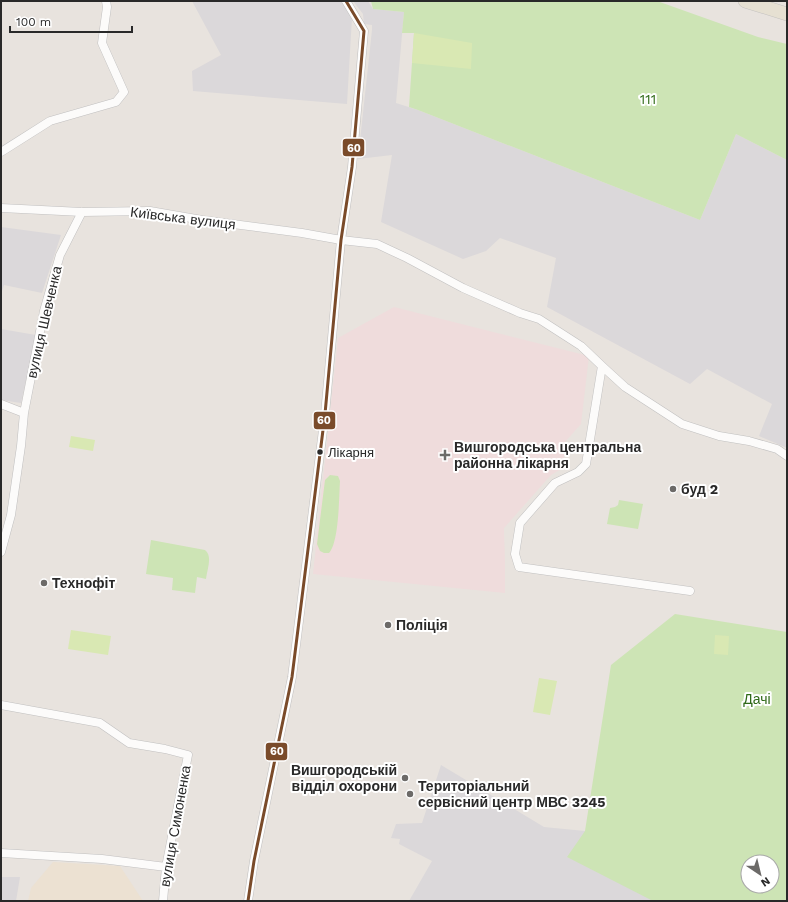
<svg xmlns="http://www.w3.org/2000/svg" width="788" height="902" font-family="'Work Sans',sans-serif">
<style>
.industrial{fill:#dbd8da}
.education{fill:#ece1d2}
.medical{fill:#efdcdc}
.green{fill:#cde4b5;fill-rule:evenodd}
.pitch{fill:#d9e8b3}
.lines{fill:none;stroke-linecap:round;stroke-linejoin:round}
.minor-casing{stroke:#c1c0c0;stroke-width:9}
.primary-casing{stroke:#c4c2c0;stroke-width:14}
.minor{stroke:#fcfbfa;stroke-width:8}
.primary{stroke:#e6e0d2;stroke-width:13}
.bus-1-casing{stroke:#fff;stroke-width:6}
.bus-1{stroke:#7a4b2a;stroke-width:3}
.bus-dot{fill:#292929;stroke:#fff;stroke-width:1.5}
.poi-dot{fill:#6c6a68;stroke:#fff;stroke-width:1.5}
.labels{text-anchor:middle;stroke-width:4;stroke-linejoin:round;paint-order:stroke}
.bus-label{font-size:13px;fill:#292929;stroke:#fff;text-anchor:start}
.park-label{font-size:14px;fill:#2f6917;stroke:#fff}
.street-label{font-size:14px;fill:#292929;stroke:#fff}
.poi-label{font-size:14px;font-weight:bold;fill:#292929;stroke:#fff;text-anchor:start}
.line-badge{stroke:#fff;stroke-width:1.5}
.badge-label{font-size:11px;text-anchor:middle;font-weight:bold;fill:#fff}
</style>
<rect width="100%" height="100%" fill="#e8e3de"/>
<path class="industrial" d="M 192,1 L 342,1 L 352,17 L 347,104 L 193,91 L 192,71 L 221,55 Z
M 353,1 L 368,1 L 373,9 L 404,12 L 396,103 L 418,110 L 700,220 L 736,134 L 787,160 L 787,448 L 759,436 L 772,404 L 707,369 L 690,384 L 547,307 L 556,258 L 500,238 L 486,251 L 463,259 L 381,222 L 392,155 L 358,159 L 372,30 L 372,25 L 364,24 L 363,14 Z
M 1,227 L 61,235 L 42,293 L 4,285 L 1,294 Z
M 1,329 L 36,335 L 21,403 L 1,400 Z
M 441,765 L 544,827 L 585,831 L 657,901 L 409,901 L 432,861 L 399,844 L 400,839 L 391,838 L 396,824 L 422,823 Z
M 1,877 L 20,877 L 16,901 L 1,901 Z"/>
<path class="education" d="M 53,862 L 120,866 L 143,901 L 28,901 L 31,888 Z"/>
<path class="medical" d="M 394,307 L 589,356 L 581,424 L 565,442 L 563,468 L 551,475 L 504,528 L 505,563 L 505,593 L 313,574 L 338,338 Z"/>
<path class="green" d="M 371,1 L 657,1 L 758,37 L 787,44 L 787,160 L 736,134 L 700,220 L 418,110 L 409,107 L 414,33 L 402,33 L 404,12 L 373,9 Z
M 330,475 L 338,476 L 340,481 C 339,497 339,543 329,553 L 324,553 L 320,551 L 317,544 L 325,480 Z
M 619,500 L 643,504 L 638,529 L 607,524 L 610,508 L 615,507 L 618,505 Z
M 151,540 L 205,550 C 213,556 207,570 206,579 L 197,577 L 195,593 L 172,590 L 173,578 L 146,574 Z
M 675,614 L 787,632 L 787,901 L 653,901 L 567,857 L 585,831 L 611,665 ZM 748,862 L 772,862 L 772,886 L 748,886 Z"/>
<path class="pitch" d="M 414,33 L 472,43 L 471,69 L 412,63 Z
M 71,436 L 95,440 L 93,451 L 69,447 Z
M 71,630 L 111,636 L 108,655 L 68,649 Z
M 715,635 L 729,636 L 728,655 L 714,654 Z
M 539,678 L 557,681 L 550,715 L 533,712 Z"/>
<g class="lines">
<g class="minor-casing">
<path id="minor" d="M 1,152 L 50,121 L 116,102 L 124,92 L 102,43 L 107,7 L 106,1
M 1,208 L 82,212 L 150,211 L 202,220 L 302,233 L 341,240 L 377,244 L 407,258 L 463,288 L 520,313 L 539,319 L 581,346 L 602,366 L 586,464 L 578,472 L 555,483 L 520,523 L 515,554 L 519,567 L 690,591
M 602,366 L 625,387 L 682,424 L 719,436 L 749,441 L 777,449 L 787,456
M 1,404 L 24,413 L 21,446 L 11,515 L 1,552
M 24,413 L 44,311 L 60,255 L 82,212
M 1,705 L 100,723 L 129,743 L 165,749 L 188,755 L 166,867 L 163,901
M 1,853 L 102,859 L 166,867
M 248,901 L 254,861 L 292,677 L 325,414 L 341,240 L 352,167 L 364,31 L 346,1"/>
</g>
<g class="primary-casing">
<path id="primary" d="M 745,1 L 787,14"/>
</g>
<use href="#minor" class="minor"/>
<use href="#primary" class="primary"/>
<g class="bus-1-casing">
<path id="bus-1" d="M 248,901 L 254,861 L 292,677 L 325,414 L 341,240 L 352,167 L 364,31 L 346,1"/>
</g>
<use href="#bus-1" class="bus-1"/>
</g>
<circle class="bus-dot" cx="320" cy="452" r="3.5"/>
<g class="poi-dot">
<path d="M443 449h4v4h4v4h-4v4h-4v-4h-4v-4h4z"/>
<circle cx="673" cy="489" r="4"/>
<circle cx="44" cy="583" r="4"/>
<circle cx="388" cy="625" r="4"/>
<circle cx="405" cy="778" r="4"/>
<circle cx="410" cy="794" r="4"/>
</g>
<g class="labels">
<g class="bus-label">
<text x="328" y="457">Лікарня</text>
</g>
<g class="park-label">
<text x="648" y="104">111</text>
<text x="757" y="704">Дачі</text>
</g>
<g class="street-label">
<text transform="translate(183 218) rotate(7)" y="5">Київська вулиця</text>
<text transform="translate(44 322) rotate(-77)" y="5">вулиця Шевченка</text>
<text transform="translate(175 826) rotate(-80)" y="5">вулиця Симоненка</text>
</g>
<g class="poi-label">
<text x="454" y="452">Вишгородська центральна<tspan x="454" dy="16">районна лікарня</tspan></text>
<text x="681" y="494">буд 2</text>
<text x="52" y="588">Технофіт</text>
<text x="396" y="630">Поліція</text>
<text x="397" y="775" text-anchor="end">Вишгородській<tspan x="397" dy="16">відділ охорони</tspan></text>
<text x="418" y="791">Територіальний<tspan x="418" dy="16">сервісний центр МВС 3245</tspan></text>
</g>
</g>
<g class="line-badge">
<rect x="342" y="138" width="23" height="19" rx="4" fill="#7a4b2a"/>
<rect x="313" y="411" width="23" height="19" rx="4" fill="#7a4b2a"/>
<rect x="265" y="742" width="23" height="19" rx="4" fill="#7a4b2a"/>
</g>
<g class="badge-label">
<text x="354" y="152">60</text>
<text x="324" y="424">60</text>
<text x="277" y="755">60</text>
</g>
<rect width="788" height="902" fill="none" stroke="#292929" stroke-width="4"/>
<g transform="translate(760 874) rotate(145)"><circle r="19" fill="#ffffff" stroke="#a9a9a9"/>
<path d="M0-3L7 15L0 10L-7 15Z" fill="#6c6a68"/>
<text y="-6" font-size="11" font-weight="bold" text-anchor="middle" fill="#292929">N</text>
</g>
<path d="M10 26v6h122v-6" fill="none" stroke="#292929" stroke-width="2"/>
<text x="16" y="26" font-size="12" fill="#292929" stroke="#ffffff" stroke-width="3" paint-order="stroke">100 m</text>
</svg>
